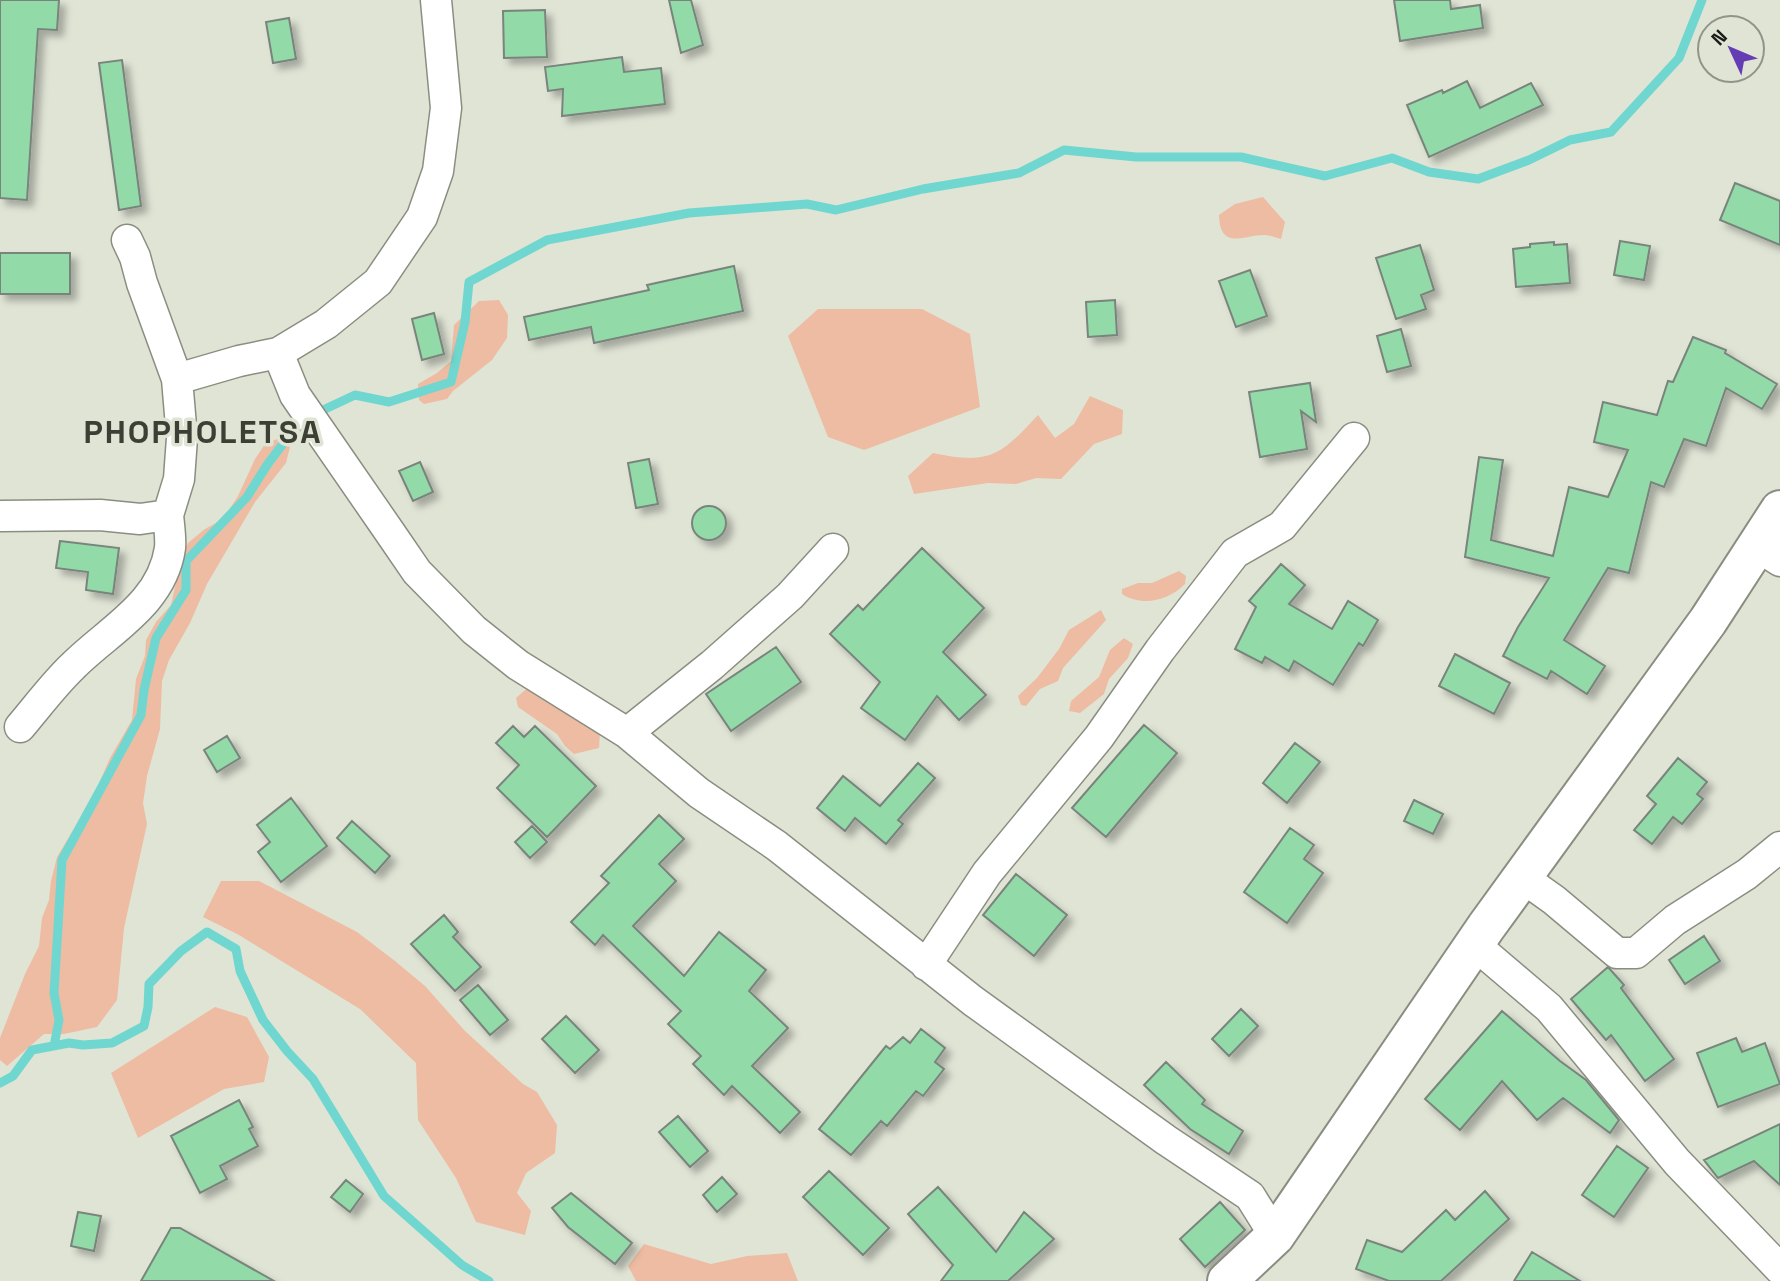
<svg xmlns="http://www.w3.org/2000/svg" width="1780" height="1281" font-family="'Space Grotesk',sans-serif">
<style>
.green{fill:#edbca2}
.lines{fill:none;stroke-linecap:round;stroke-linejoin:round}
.stream{stroke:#6fd7cf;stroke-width:9}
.building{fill:#93daa9;stroke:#79857c;stroke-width:2;filter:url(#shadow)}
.street-casing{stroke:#8a8e80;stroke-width:33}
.secondary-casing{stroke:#8a8e80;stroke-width:42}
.street{stroke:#fff;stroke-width:30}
.secondary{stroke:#fff;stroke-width:38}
.labels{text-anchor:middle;stroke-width:7;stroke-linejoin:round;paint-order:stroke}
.district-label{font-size:32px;font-weight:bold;letter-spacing:2px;fill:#3c3f33;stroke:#e0e4d5}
</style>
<defs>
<filter id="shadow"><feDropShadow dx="6" dy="6" stdDeviation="3.5" flood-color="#0004"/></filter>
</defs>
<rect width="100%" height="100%" fill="#e0e4d5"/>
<path class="green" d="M 1263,197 L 1285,222 L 1281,239 C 1276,238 1270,235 1264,235 C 1244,235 1220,251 1219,215 L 1235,204 Z
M 499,300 L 508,315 L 507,338 L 492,360 L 453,391 L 447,399 L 424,404 L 419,400 L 418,384 L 437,373 L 451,361 L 454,325 L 479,301 Z
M 818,309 L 922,309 L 970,334 L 980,407 L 864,450 L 828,437 L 788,336 Z
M 1090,396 L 1123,410 L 1122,434 L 1094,444 L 1061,479 L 1036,478 L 1016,484 L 988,483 L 914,494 L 908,476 L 933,453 C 990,465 1000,456 1038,415 L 1055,438 L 1074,424 Z
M 277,439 L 290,447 L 286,463 L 255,502 L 207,584 L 190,623 L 169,660 L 162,681 L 160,729 L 147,776 L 143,803 L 147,824 L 124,928 L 117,1000 L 97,1027 L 64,1034 L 44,1034 L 7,1066 L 0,1060 L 0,1038 L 25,974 L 39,946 L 42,918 L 49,900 L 51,881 L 57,857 L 93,797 L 110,758 L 132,720 L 136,679 L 145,656 L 146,640 L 156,622 L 171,605 L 181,559 L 188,543 L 205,529 L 223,519 L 238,496 L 255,459 L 265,444 Z
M 1179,571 L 1186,576 L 1185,584 C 1168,601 1142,607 1122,594 L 1122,589 L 1138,583 L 1152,583 Z
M 1101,610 L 1106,620 L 1063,668 L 1058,681 L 1040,689 L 1026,706 L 1021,705 L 1018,696 L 1037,678 L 1059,649 L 1069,630 Z
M 1124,638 L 1133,644 L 1128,658 L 1109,679 L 1104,694 L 1080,713 L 1069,711 L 1071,701 L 1099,677 L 1110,650 Z
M 531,685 L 600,732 L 599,748 L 574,754 L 565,746 L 557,734 L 518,707 L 516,698 Z
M 221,881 L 259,881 L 357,932 L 395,961 L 425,986 L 465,1031 L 523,1084 L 537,1092 L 557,1125 L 555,1153 L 526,1173 L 517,1193 L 531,1211 L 525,1235 L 476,1222 L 456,1178 L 418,1120 L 416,1063 L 360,1009 L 239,935 L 203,917 Z
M 215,1007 L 247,1017 L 269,1057 L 264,1082 L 224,1089 L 138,1138 L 111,1073 Z
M 644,1244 L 711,1264 L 747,1256 L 787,1253 L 798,1281 L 636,1281 L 628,1266 Z"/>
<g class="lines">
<path class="stream" d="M 323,410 L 355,395 L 389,402 L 451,382 L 465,322 L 469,282 L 547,240 L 689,213 L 807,204 L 836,210 L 923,189 L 1019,173 L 1064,150 L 1136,157 L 1241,157 L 1325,176 L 1392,158 L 1429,172 L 1478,179 L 1529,160 L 1570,140 L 1611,132 L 1679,58 L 1702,0
M 54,1046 L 59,1020 L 54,993 L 62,860 L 141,715 L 144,690 L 156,638 L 186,590 L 186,561 L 247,497 L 267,465 L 291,433
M 0,1083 L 13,1076 L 32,1050 L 69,1043 L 83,1045 L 112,1043 L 144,1026 L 148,1007 L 149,984 L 181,951 L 207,932 L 236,949 L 240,971 L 263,1020 L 287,1051 L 313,1079 L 384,1196 L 462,1265 L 489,1281"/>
</g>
<path class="building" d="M 0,0 L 59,0 L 57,30 L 38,29 L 27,200 L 0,198 Z
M 669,0 L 691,0 L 703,45 L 681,53 Z
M 1394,0 L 1450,0 L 1451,9 L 1480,5 L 1483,28 L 1400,41 Z
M 545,10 L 547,57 L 504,58 L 503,11 Z
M 289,18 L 296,59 L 273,63 L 266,22 Z
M 622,57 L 624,72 L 661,68 L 665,104 L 562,116 L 563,89 L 548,91 L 545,67 Z
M 122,60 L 141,206 L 119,210 L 99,63 Z
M 1467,81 L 1480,108 L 1531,83 L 1543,105 L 1429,157 L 1407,105 L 1442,90 L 1443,93 Z
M 1735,183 L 1780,201 L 1780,245 L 1720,220 Z
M 1620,241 L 1650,246 L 1644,280 L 1614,275 Z
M 1554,242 L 1554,245 L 1567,244 L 1570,283 L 1516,287 L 1513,249 L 1530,247 L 1530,244 Z
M 1420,245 L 1434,290 L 1421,295 L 1426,309 L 1396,319 L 1376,258 Z
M 0,253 L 70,253 L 70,294 L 0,294 Z
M 734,266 L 743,311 L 594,343 L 591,327 L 529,340 L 524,317 L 649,290 L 647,285 Z
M 1250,270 L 1267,316 L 1236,327 L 1219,281 Z
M 1115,300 L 1117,335 L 1088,337 L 1086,302 Z
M 434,313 L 444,354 L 422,360 L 412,319 Z
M 1401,329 L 1411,366 L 1387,372 L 1377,336 Z
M 1693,337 L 1726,350 L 1725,353 L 1777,384 L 1762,409 L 1726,388 L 1706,446 L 1684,439 L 1664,487 L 1651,482 L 1629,573 L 1608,568 L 1564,640 L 1605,666 L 1587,694 L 1551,671 L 1547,679 L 1503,656 L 1518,627 L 1549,578 L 1465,557 L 1479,457 L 1503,460 L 1491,540 L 1553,556 L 1569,487 L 1608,497 L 1628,450 L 1594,442 L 1603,402 L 1657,415 L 1668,381 L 1673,382 Z
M 1310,383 L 1316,422 L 1301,411 L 1307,449 L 1260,457 L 1249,392 Z
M 649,459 L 658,504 L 636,508 L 628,463 Z
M 420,462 L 433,492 L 413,501 L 399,471 Z
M692 523a17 17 0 1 1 34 0a17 17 0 1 1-34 0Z
M 60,541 L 119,548 L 113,594 L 86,590 L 88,572 L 56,568 Z
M 922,548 L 984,608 L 943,652 L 986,695 L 959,720 L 937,696 L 905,740 L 861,708 L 880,682 L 830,634 L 858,605 L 863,610 Z
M 1281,564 L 1305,585 L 1289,604 L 1332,629 L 1348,601 L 1378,620 L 1363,646 L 1359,643 L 1333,685 L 1294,661 L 1289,671 L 1265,657 L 1262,663 L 1235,649 L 1256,607 L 1249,601 Z
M 776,647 L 801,682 L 731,731 L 706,694 Z
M 1455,654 L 1510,683 L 1494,714 L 1439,686 Z
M 1144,725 L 1177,753 L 1106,837 L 1072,808 Z
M 513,726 L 524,737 L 535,726 L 596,786 L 547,837 L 497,788 L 519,765 L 496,743 Z
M 227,736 L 240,758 L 217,772 L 204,750 Z
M 1295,743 L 1320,762 L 1287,803 L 1263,783 Z
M 1678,758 L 1707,782 L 1697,794 L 1703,799 L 1682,824 L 1673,817 L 1652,844 L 1634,830 L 1656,804 L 1647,796 Z
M 918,763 L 935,778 L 898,820 L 903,824 L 886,844 L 855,818 L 845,831 L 817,808 L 843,776 L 880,806 Z
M 291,798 L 327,846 L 281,882 L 258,852 L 270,842 L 257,825 Z
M 1414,800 L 1443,814 L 1433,834 L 1404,821 Z
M 659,815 L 684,839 L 659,864 L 676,881 L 633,926 L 684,976 L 719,932 L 766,970 L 749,991 L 788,1028 L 752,1066 L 800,1112 L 780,1133 L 732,1086 L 724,1095 L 693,1064 L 701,1056 L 668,1024 L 681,1011 L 603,935 L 595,945 L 571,922 L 609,883 L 601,876 Z
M 352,821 L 390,856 L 375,873 L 337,838 Z
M 532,826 L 547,842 L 530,858 L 515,842 Z
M 1290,828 L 1314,845 L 1304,859 L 1323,873 L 1287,923 L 1244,892 Z
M 1016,874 L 1067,915 L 1034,956 L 983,915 Z
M 444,915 L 458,932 L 453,937 L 481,967 L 455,991 L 411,944 Z
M 1704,936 L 1720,961 L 1685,984 L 1669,960 Z
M 1608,967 L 1624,985 L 1621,988 L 1674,1059 L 1645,1081 L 1611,1035 L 1606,1040 L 1571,999 Z
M 478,985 L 508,1020 L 490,1035 L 460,1000 Z
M 1241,1009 L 1258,1026 L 1229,1056 L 1212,1039 Z
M 1502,1011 L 1560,1061 L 1586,1080 L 1619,1120 L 1610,1133 L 1563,1098 L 1537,1120 L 1502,1081 L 1460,1130 L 1425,1099 Z
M 566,1016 L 599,1050 L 575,1073 L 542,1039 Z
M 921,1029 L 945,1048 L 935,1062 L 944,1069 L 923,1096 L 916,1091 L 887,1126 L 881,1121 L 851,1155 L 819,1129 L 886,1046 L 890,1049 L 903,1037 L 910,1043 Z
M 1736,1038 L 1742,1052 L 1765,1043 L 1780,1084 L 1718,1107 L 1697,1053 Z
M 1166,1062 L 1205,1100 L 1202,1104 L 1243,1131 L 1229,1154 L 1190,1129 L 1144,1085 Z
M 239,1100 L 253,1127 L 249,1129 L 258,1146 L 220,1166 L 227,1179 L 200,1193 L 171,1136 Z
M 678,1116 L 708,1151 L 690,1167 L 659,1132 Z
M 1780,1124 L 1780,1185 L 1754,1161 L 1718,1178 L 1704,1160 Z
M 1617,1146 L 1648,1168 L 1614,1217 L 1582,1195 Z
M 829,1171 L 889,1228 L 863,1255 L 803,1197 Z
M 722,1177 L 737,1194 L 717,1212 L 703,1195 Z
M 346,1180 L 363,1194 L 350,1212 L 331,1197 Z
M 938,1187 L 996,1252 L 1024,1212 L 1054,1239 L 1008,1281 L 941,1281 L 953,1265 L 908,1214 Z
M 1485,1191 L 1509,1219 L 1441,1281 L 1389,1281 L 1356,1269 L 1367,1240 L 1402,1252 L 1446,1210 L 1455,1220 Z
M 571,1193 L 632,1243 L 615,1264 L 568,1227 L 552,1208 Z
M 1220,1202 L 1245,1230 L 1205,1267 L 1180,1239 Z
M 78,1212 L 101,1216 L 94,1251 L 71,1246 Z
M 171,1228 L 180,1228 L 274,1281 L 141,1281 Z
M 1532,1252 L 1580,1281 L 1514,1281 Z"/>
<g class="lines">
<g class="street-casing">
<path id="street" d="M 278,353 L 295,395 L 391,534 L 417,572 L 474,630 L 518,665 L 627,733 L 699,793 L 777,846 L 973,1001 L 1166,1140 L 1250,1196 L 1275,1236
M 177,379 L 239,361 L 278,353 L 326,324 L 378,282 L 422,217 L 438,171 L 446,108 L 436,0
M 0,516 L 100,515 L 140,519 L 168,515 L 179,479 L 182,438 L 177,379 L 142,283 L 135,257 L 127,240
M 1757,546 L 1780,561
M 20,727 C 37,707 54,684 73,666 C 109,630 162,604 170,548 C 171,538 169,526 168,515
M 627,733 L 712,665 L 790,596 L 833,549
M 1523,878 L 1554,900 L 1617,953 L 1636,953 L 1675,920 L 1747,874 L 1780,847
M 1475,945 L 1549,1008 L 1677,1162 L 1780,1269
M 926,965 L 987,873 L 1099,737 L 1160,650 L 1235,553 L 1282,526 L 1354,438"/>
</g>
<g class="secondary-casing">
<path id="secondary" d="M 1227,1281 L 1275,1236 L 1486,927 L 1708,621 L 1780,510"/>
</g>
<use href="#street" class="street"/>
<use href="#secondary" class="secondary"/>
</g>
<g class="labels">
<g class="district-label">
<text x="203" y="443">PHOPHOLETSA</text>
</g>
</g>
<g transform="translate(1731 49) rotate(314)"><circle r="33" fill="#e0e4d5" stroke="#919489" stroke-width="2"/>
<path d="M0-5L12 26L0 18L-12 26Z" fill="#643db5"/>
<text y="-10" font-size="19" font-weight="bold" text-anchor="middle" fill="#1b1c17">N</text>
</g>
</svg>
